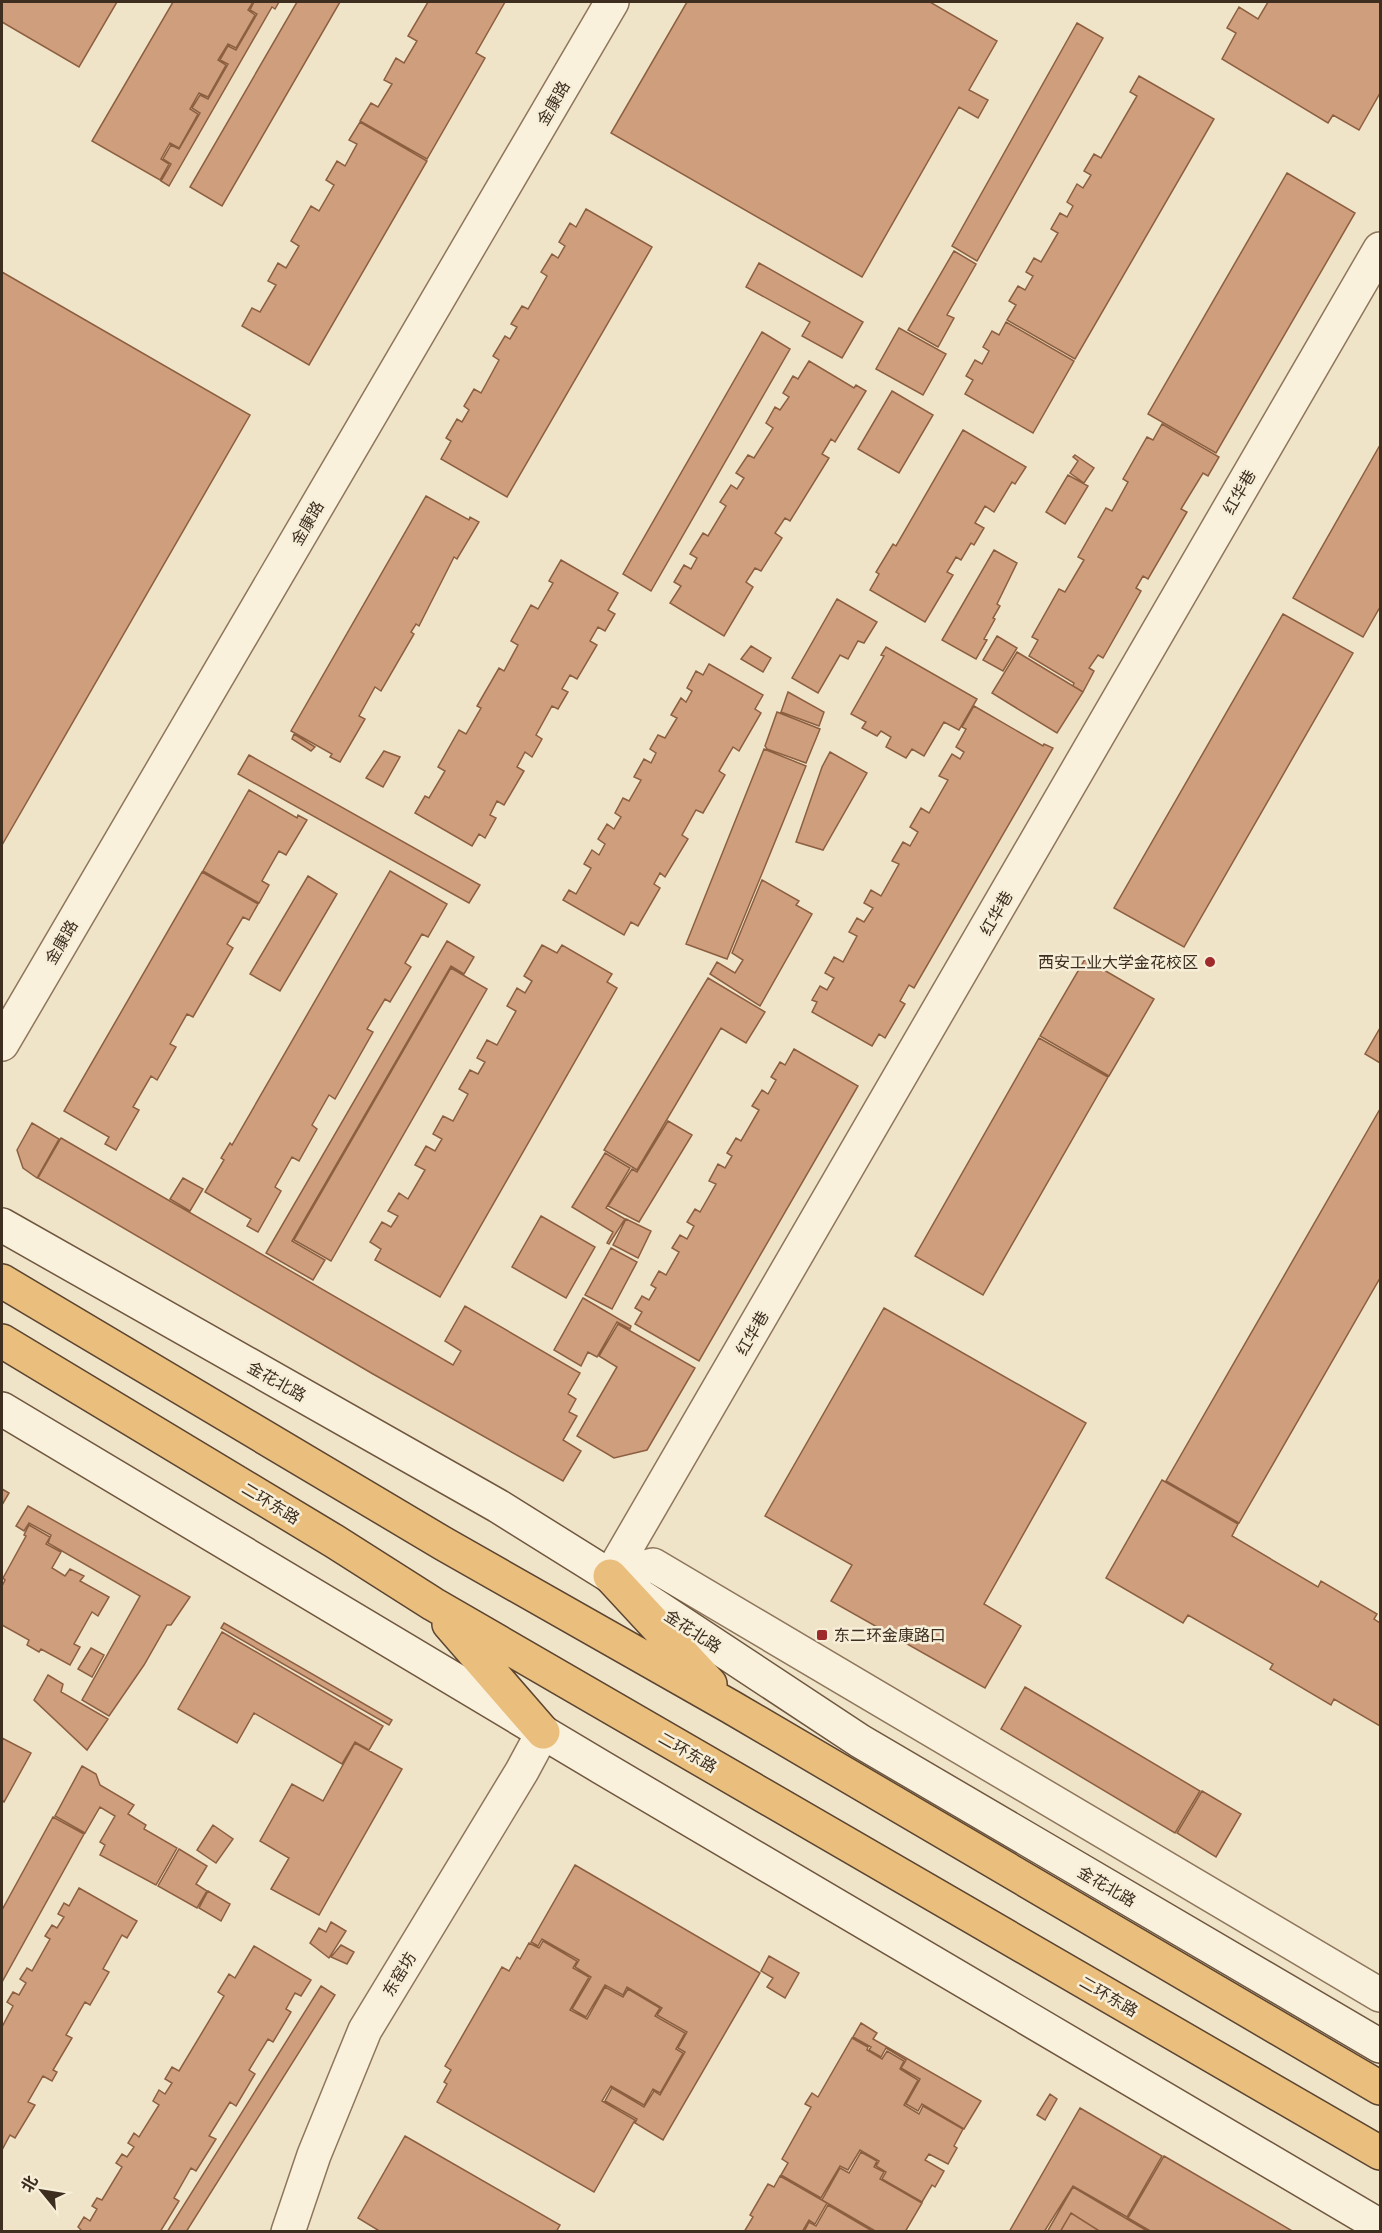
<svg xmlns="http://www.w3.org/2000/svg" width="1382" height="2233" font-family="Georgia,'Noto Sans SC',serif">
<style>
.building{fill:#cf9f7d;stroke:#8d5f41;stroke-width:1.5}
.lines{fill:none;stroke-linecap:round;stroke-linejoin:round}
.minor-casing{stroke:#8d765c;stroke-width:36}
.tertiary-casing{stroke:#8d765c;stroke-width:36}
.secondary-casing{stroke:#6f573f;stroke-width:36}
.trunk-casing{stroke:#5b4430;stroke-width:36}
.minor{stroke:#faf1dc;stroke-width:33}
.tertiary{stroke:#faf1dc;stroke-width:33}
.secondary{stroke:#faf1dc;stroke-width:33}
.trunk{stroke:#eabe7c;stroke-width:33}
.poi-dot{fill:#9e2a2b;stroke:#f7eed8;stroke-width:2}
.labels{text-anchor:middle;stroke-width:5;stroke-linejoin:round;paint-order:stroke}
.street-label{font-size:16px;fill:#3d2e20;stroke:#f7eed8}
.poi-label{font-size:16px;fill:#3d2e20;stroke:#f7eed8;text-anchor:end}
</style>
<rect width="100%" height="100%" fill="#f0e4c8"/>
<path class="building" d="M 2,2 L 117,2 L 79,67 L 2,22 Z
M 173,2 L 253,2 L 248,10 L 255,15 L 236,48 L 228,44 L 218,60 L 226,65 L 208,97 L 199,93 L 190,109 L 198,114 L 179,148 L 170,143 L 161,159 L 169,164 L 160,180 L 92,141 Z
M 254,2 L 279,2 L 275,9 L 272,7 L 169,186 L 161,181 L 171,164 L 163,159 L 171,145 L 179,149 L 200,113 L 192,108 L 200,95 L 208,99 L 228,64 L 220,60 L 228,46 L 236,50 L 257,14 L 250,10 Z
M 297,2 L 340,2 L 222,206 L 190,187 Z
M 428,2 L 505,2 L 476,53 L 485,58 L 427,159 L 360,121 L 371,103 L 378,107 L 392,84 L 384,80 L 396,58 L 404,63 L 417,41 L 408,36 Z
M 687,2 L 930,2 L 997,41 L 969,90 L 988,100 L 978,118 L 959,107 L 862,277 L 611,133 Z
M 1268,2 L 1380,2 L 1380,93 L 1359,130 L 1333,115 L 1328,123 L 1222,59 L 1236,33 L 1227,28 L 1239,7 L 1258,19 Z
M 1077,23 L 1103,38 L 977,261 L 952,246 Z
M 1139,76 L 1214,119 L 1075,359 L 1007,320 L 1016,305 L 1009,301 L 1018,286 L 1025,290 L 1033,276 L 1026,272 L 1034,258 L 1041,262 L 1058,233 L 1051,229 L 1060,213 L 1067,217 L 1073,206 L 1067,202 L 1077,184 L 1083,188 L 1091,175 L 1084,171 L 1094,154 L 1101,158 L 1137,96 L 1130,92 Z
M 360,122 L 427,161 L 309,365 L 242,326 L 252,308 L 260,312 L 276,285 L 268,281 L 278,263 L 286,268 L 299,246 L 291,241 L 311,206 L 319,211 L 334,185 L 326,180 L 337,161 L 345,166 L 357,144 L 349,140 Z
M 1287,173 L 1355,213 L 1216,453 L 1148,414 Z
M 586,209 L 652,247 L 507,497 L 441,459 L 451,441 L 446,438 L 457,419 L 462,422 L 469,410 L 464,406 L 474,389 L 481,393 L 499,360 L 493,356 L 505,336 L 510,339 L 517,327 L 511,324 L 522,306 L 528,309 L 547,276 L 541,272 L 552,254 L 558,258 L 565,246 L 559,242 L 570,223 L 576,227 Z
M 954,251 L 976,264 L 947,315 L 954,318 L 938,347 L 908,330 Z
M 759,263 L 863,322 L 842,358 L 802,336 L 810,322 L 746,287 Z
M 2,272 L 250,415 L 2,845 Z
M 1006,322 L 1074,361 L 1033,433 L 965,394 L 973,380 L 966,376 L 975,360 L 982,364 L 989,351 L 983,347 L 992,331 L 999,335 Z
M 899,328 L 946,354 L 923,395 L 876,369 Z
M 762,332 L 790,349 L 651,591 L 623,574 Z
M 809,361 L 854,388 L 856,385 L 866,391 L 835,442 L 831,439 L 822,454 L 829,458 L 790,521 L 785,518 L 775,533 L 782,538 L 761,571 L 755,568 L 746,582 L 753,587 L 724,636 L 670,603 L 681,586 L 674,582 L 684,565 L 691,569 L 697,558 L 690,554 L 703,533 L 708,536 L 726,506 L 720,502 L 731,485 L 737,489 L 744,478 L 736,473 L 748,455 L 754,458 L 773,428 L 766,423 L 775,407 L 780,410 L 789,397 L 783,393 L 793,376 L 798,379 Z
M 892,391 L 933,415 L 899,473 L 858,449 Z
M 1162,424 L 1219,457 L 1208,476 L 1203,473 L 1181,509 L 1187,512 L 1148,579 L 1143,576 L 1136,588 L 1141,591 L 1103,658 L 1098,655 L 1089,668 L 1094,671 L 1083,692 L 1073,686 L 1074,683 L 1029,656 L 1038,640 L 1032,637 L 1059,589 L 1065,592 L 1084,560 L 1078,557 L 1106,508 L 1112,511 L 1128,482 L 1123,479 L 1147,437 L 1153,440 Z
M 963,430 L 1026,467 L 1015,484 L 1012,482 L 994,512 L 985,506 L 975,523 L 984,528 L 974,545 L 971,543 L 961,560 L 956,557 L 947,572 L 953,575 L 925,622 L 870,590 L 879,574 L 876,572 L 893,544 L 896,546 Z
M 1380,445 L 1380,607 L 1363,637 L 1293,598 Z
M 1075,455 L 1094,468 L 1084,483 L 1070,473 L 1078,461 L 1073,457 Z
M 1068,475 L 1088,486 L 1065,524 L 1046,512 Z
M 426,496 L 469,520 L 470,517 L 479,522 L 457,559 L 454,557 L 419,626 L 416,624 L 411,632 L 414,634 L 381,691 L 375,687 L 359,716 L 365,719 L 340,762 L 330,757 L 332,754 L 291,731 Z
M 994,550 L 1017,563 L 997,604 L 1000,606 L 993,618 L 995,619 L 984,639 L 987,640 L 976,659 L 942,640 Z
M 561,560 L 618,593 L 608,610 L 615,614 L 605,631 L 598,627 L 590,641 L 597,645 L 577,679 L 570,675 L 562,689 L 568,692 L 558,709 L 552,706 L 536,735 L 542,739 L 532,757 L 525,752 L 517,767 L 524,771 L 504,805 L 497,801 L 490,815 L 496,818 L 485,838 L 479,834 L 472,846 L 415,813 L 425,796 L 429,798 L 445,771 L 438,767 L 459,730 L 466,734 L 481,708 L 477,706 L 499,668 L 504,671 L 518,645 L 511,641 L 531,605 L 538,609 L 553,583 L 549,581 Z
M 837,599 L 877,622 L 864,643 L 858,641 L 848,659 L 840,655 L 818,693 L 792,678 Z
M 1283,614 L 1353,653 L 1184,947 L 1114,908 Z
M 997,636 L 1017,648 L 1003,671 L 983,660 Z
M 751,646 L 771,658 L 763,672 L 741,659 Z
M 886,647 L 977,699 L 959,730 L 944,722 L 924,756 L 912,749 L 906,758 L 886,747 L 891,737 L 881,731 L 877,736 L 862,728 L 866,722 L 851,714 L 884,656 L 881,655 Z
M 1017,652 L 1083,692 L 1057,733 L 992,693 Z
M 709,664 L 763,695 L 755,709 L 761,713 L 739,751 L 733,747 L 719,771 L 725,775 L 703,813 L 696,810 L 682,835 L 688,839 L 665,877 L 660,873 L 654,884 L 660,888 L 638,926 L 631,922 L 624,935 L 563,900 L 569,890 L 576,894 L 591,868 L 584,864 L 592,850 L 599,855 L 605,844 L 598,839 L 607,824 L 614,829 L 621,817 L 615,813 L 623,798 L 629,801 L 641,780 L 634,777 L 644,759 L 651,763 L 656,753 L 650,749 L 658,735 L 665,738 L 677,718 L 671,715 L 681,698 L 686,702 L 692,691 L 687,688 L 696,671 L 703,675 Z
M 788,692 L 824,712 L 819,726 L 781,712 Z
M 974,706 L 1043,746 L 1044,744 L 1053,748 L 914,988 L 909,985 L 900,1001 L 905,1004 L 885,1038 L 879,1034 L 872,1046 L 812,1012 L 817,1002 L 812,1000 L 820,986 L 827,990 L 834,978 L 825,973 L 834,957 L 843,962 L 857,936 L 849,932 L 857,918 L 864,922 L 873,908 L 864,903 L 871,890 L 881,896 L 899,864 L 892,861 L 903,842 L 910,846 L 918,832 L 910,827 L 921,808 L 929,813 L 948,780 L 939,776 L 952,754 L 960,759 L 964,752 L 956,747 L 966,729 L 962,727 Z
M 777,712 L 820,729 L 806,763 L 767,749 L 765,746 Z
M 294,734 L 315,747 L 311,751 L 292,739 Z
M 764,749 L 806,766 L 727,959 L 686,944 Z
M 384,751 L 400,757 L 383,787 L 366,778 Z
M 830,752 L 867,773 L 823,850 L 796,842 L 822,767 Z
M 249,755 L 480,885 L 469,903 L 238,774 Z
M 249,790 L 297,818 L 298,815 L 307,820 L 286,855 L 279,851 L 262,881 L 269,885 L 259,903 L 203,871 Z
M 390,871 L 447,904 L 428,937 L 422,934 L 405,963 L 411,967 L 390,1002 L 385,999 L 367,1029 L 373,1032 L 335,1099 L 329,1095 L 312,1125 L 317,1129 L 299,1161 L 292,1157 L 275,1187 L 281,1191 L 258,1232 L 247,1226 L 251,1219 L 205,1192 L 224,1160 L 221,1158 L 230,1143 L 232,1145 Z
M 202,872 L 258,904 L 249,920 L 243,917 L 227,944 L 233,948 L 193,1017 L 187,1014 L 170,1044 L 176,1047 L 157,1080 L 151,1076 L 133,1107 L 139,1110 L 116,1150 L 105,1144 L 109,1137 L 64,1111 Z
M 308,876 L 337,894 L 280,991 L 250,974 Z
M 762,880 L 799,901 L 796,905 L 812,914 L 760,1006 L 710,974 L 717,962 L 735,973 L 743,960 L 732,953 Z
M 447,941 L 474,957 L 464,974 L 451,966 L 292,1241 L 325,1260 L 313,1280 L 266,1253 Z
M 542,945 L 557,953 L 562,945 L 612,974 L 607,982 L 617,988 L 440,1297 L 375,1260 L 381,1249 L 370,1242 L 382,1222 L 391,1227 L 398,1216 L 388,1211 L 399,1193 L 408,1199 L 425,1170 L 415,1165 L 426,1146 L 435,1151 L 442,1139 L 433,1134 L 443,1116 L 453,1121 L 468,1094 L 459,1089 L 470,1070 L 478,1074 L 485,1062 L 477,1058 L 487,1040 L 497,1045 L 516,1011 L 507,1006 L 517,988 L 525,993 L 532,981 L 524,976 Z
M 1085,959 L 1154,999 L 1109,1076 L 1040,1036 Z
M 451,968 L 487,989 L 331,1261 L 294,1240 Z
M 708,978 L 765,1012 L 746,1043 L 721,1028 L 637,1170 L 604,1150 Z
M 1380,1028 L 1380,1063 L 1365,1054 Z
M 1039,1038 L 1108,1077 L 983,1295 L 915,1256 Z
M 794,1049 L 858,1086 L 699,1361 L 635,1324 L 642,1312 L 635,1308 L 642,1296 L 649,1300 L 656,1288 L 651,1285 L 659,1271 L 666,1275 L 679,1252 L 672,1248 L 680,1235 L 687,1239 L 694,1226 L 687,1222 L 695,1209 L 700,1212 L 716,1184 L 709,1181 L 718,1164 L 725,1168 L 732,1156 L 727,1153 L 736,1138 L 741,1141 L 759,1110 L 752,1106 L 762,1090 L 768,1094 L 776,1080 L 771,1077 L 780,1062 L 785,1065 Z
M 1380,1109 L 1380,1278 L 1239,1523 L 1166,1481 Z
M 668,1121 L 692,1135 L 639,1222 L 608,1206 L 632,1169 L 637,1172 Z
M 32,1123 L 59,1139 L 37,1178 L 23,1168 L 17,1150 Z
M 61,1138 L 453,1365 L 461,1351 L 445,1341 L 465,1306 L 580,1373 L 568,1394 L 576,1399 L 569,1412 L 577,1416 L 563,1440 L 581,1451 L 563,1481 L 373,1374 L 38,1178 Z
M 605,1153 L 630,1168 L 606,1208 L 625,1219 L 609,1244 L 607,1243 L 613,1232 L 572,1207 Z
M 183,1178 L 203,1189 L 190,1211 L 170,1199 Z
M 541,1216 L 595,1247 L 566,1298 L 512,1267 Z
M 626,1219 L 651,1231 L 638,1258 L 613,1245 Z
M 611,1248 L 637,1262 L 612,1309 L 585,1295 Z
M 583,1298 L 631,1326 L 630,1329 L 617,1322 L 597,1357 L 588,1352 L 581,1366 L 554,1350 Z
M 884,1308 L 1086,1423 L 984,1604 L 1021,1626 L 985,1688 L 831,1601 L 852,1565 L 765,1516 Z
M 618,1324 L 695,1368 L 647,1450 L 614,1458 L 577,1436 L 617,1367 L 599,1356 Z
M 1162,1480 L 1238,1524 L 1232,1536 L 1318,1587 L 1321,1581 L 1377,1614 L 1374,1619 L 1380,1623 L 1380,1726 L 1334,1699 L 1331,1705 L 1270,1669 L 1273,1664 L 1188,1615 L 1183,1623 L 1106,1578 Z
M 2,1489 L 9,1493 L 2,1505 Z
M 28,1506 L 190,1597 L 171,1625 L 167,1625 L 144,1665 L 109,1716 L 82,1700 L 140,1596 L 48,1543 L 51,1535 L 29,1523 L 24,1531 L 16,1526 Z
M 29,1525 L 50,1537 L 46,1544 L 61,1552 L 52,1568 L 65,1576 L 70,1569 L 84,1576 L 80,1581 L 109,1597 L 98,1616 L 92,1612 L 74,1644 L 80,1647 L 70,1665 L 41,1649 L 39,1652 L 27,1645 L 29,1640 L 2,1625 L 2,1586 L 5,1580 L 3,1578 L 26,1536 L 24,1535 Z
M 224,1623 L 392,1720 L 389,1725 L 221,1628 Z
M 222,1632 L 383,1726 L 369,1750 L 355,1742 L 342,1764 L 254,1713 L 237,1743 L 178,1709 Z
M 91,1648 L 104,1655 L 92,1677 L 78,1669 Z
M 48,1675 L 63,1684 L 61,1692 L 108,1719 L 87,1750 L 34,1700 Z
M 1025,1687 L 1200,1791 L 1175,1833 L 1001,1729 Z
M 2,1738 L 31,1753 L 4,1802 L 2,1800 Z
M 355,1743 L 402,1769 L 319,1915 L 271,1889 L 289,1858 L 260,1841 L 292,1784 L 323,1801 Z
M 82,1766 L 96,1774 L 100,1785 L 134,1805 L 128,1814 L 146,1825 L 144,1829 L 177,1848 L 156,1885 L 100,1855 L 105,1845 L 100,1842 L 115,1816 L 100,1807 L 85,1833 L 55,1816 Z
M 1202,1791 L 1241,1814 L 1216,1857 L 1177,1833 Z
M 53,1817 L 84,1834 L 2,1982 L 2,1910 Z
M 213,1825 L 233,1839 L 216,1863 L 197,1850 Z
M 179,1849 L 207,1866 L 196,1884 L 207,1891 L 197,1908 L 158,1886 Z
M 575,1865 L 760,1973 L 663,2140 L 635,2123 L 637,2119 L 605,2101 L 612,2088 L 644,2107 L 654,2091 L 660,2095 L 685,2052 L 678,2048 L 687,2032 L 657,2015 L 662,2008 L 627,1987 L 623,1995 L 605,1985 L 586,2017 L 572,2009 L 591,1977 L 575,1967 L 579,1960 L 542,1939 L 538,1946 L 531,1942 Z
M 79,1888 L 137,1921 L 127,1938 L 122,1935 L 103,1969 L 109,1972 L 90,2005 L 85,2002 L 66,2035 L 72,2038 L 53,2070 L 57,2072 L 52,2081 L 43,2076 L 28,2102 L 35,2105 L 15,2138 L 10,2135 L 2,2150 L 2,2027 L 13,2006 L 7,2002 L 13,1992 L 19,1995 L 26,1983 L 20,1979 L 27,1968 L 32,1971 L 50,1939 L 45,1936 L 52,1925 L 57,1928 L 64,1917 L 58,1914 L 64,1903 L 69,1906 Z
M 208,1891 L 230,1904 L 221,1921 L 199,1908 Z
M 331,1922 L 346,1931 L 329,1958 L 310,1943 L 319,1928 L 326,1932 Z
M 543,1941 L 577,1961 L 573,1968 L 589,1977 L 570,2010 L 587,2019 L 605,1987 L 623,1997 L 628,1989 L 660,2008 L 655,2016 L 685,2033 L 676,2049 L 683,2053 L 660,2093 L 653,2089 L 644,2105 L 611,2086 L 602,2101 L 635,2120 L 594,2192 L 437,2102 L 447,2084 L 444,2082 L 451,2070 L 445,2066 L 502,1967 L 509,1971 L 517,1957 L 520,1959 L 529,1943 L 539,1948 Z
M 341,1945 L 354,1952 L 347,1964 L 331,1957 Z
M 254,1946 L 311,1980 L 301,1996 L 295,1993 L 286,2009 L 291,2012 L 273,2042 L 268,2039 L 249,2070 L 255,2074 L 236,2106 L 230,2102 L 209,2136 L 216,2139 L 196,2171 L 191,2168 L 174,2198 L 179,2201 L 160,2232 L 83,2232 L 78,2227 L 84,2217 L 90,2221 L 97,2209 L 92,2206 L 97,2198 L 102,2200 L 122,2167 L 116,2163 L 122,2154 L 127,2157 L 134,2147 L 128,2143 L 134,2133 L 139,2137 L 159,2105 L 153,2101 L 159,2090 L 165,2094 L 172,2083 L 165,2079 L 172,2067 L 179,2071 L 224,1996 L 218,1992 L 229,1974 L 235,1978 Z
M 769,1956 L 799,1973 L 785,1998 L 767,1987 L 773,1978 L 761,1971 Z
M 321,1986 L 335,1995 L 186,2232 L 167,2232 Z
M 861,2023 L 877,2033 L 873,2039 L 981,2101 L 964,2129 L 922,2104 L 918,2111 L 906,2104 L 920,2079 L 901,2068 L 906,2060 L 886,2048 L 881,2057 L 869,2050 L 871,2047 L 853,2037 Z
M 852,2038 L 868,2047 L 867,2050 L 882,2059 L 887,2051 L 904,2061 L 900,2069 L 918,2080 L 904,2105 L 919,2114 L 923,2106 L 963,2129 L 954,2146 L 957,2148 L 948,2164 L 929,2154 L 925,2160 L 944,2171 L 935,2187 L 932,2185 L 922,2202 L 882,2179 L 886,2172 L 876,2166 L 879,2161 L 860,2150 L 848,2170 L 840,2166 L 821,2198 L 781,2175 L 788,2163 L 782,2159 L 811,2107 L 805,2104 L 812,2093 L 818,2097 Z
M 1050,2094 L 1057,2099 L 1045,2120 L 1037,2115 Z
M 1080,2108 L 1162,2156 L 1127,2217 L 1073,2186 L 1044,2232 L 1009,2232 Z
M 405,2136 L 560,2225 L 556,2232 L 381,2232 L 358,2218 Z
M 861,2152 L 877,2161 L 874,2167 L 884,2172 L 880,2179 L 922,2203 L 905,2232 L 877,2232 L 822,2200 L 840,2168 L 849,2173 Z
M 1164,2156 L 1294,2232 L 1152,2232 L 1128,2218 Z
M 780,2176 L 827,2203 L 815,2224 L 809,2220 L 802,2232 L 744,2232 L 753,2217 L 750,2215 L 768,2184 L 774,2187 Z
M 1073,2187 L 1149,2232 L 1047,2232 Z
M 828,2205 L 874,2232 L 804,2232 L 809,2222 L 816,2226 Z
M 1071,2213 L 1101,2232 L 1060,2232 Z"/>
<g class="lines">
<g class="minor-casing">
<path id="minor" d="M 610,1576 L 1380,249
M 610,1576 L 653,1565 L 1380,1995
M 288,2232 L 314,2155 L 365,2030 L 522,1771 L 543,1732"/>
</g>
<g class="tertiary-casing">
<path id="tertiary" d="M 2,1044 L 612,2"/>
</g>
<g class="secondary-casing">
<path id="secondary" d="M 2,1225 L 498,1506 L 610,1576 L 860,1741 L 1380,2046
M 2,1409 L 601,1767 L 1380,2226"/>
</g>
<g class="trunk-casing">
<path id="trunk" d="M 2,1281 L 444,1544 L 731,1707 L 1380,2088
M 2,1341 L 334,1541 L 433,1604 L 1380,2153
M 610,1576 L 710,1684
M 449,1624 L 543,1732"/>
</g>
<use href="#minor" class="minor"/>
<use href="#tertiary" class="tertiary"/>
<use href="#secondary" class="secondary"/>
<use href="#trunk" class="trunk"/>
</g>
<g class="poi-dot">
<circle cx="1210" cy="962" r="6"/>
<rect x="816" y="1629" width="12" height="12" rx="3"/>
</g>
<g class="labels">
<g class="street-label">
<text transform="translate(553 103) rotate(-60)" y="6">金康路</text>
<text transform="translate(1239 492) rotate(-60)" y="6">红华巷</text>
<text transform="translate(307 523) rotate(-60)" y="6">金康路</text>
<text transform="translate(996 913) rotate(-60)" y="6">红华巷</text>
<text transform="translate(61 942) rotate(-60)" y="6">金康路</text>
<text transform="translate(752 1333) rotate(-60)" y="6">红华巷</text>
<text transform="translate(277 1381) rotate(29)" y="6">金花北路</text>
<text transform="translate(271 1503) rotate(31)" y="6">二环东路</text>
<text transform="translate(693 1631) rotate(33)" y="6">金花北路</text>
<text transform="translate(688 1752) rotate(30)" y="6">二环东路</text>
<text transform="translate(1107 1886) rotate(30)" y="6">金花北路</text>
<text transform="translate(399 1974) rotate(-59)" y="6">东窑坊</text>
<text transform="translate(1109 1996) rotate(30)" y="6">二环东路</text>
</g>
<g class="poi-label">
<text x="1198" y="968">西安工业大学金花校区</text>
<text x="834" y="1641" text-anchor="start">东二环金康路口</text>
</g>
</g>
<rect width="1382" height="2233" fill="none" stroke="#3d2e20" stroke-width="6"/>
<g transform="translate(42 2191) rotate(300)" stroke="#f7eed8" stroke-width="4.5" paint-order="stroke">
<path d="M0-4.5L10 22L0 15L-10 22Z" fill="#3d2e20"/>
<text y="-9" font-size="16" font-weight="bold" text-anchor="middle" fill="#3d2e20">北</text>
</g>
</svg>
